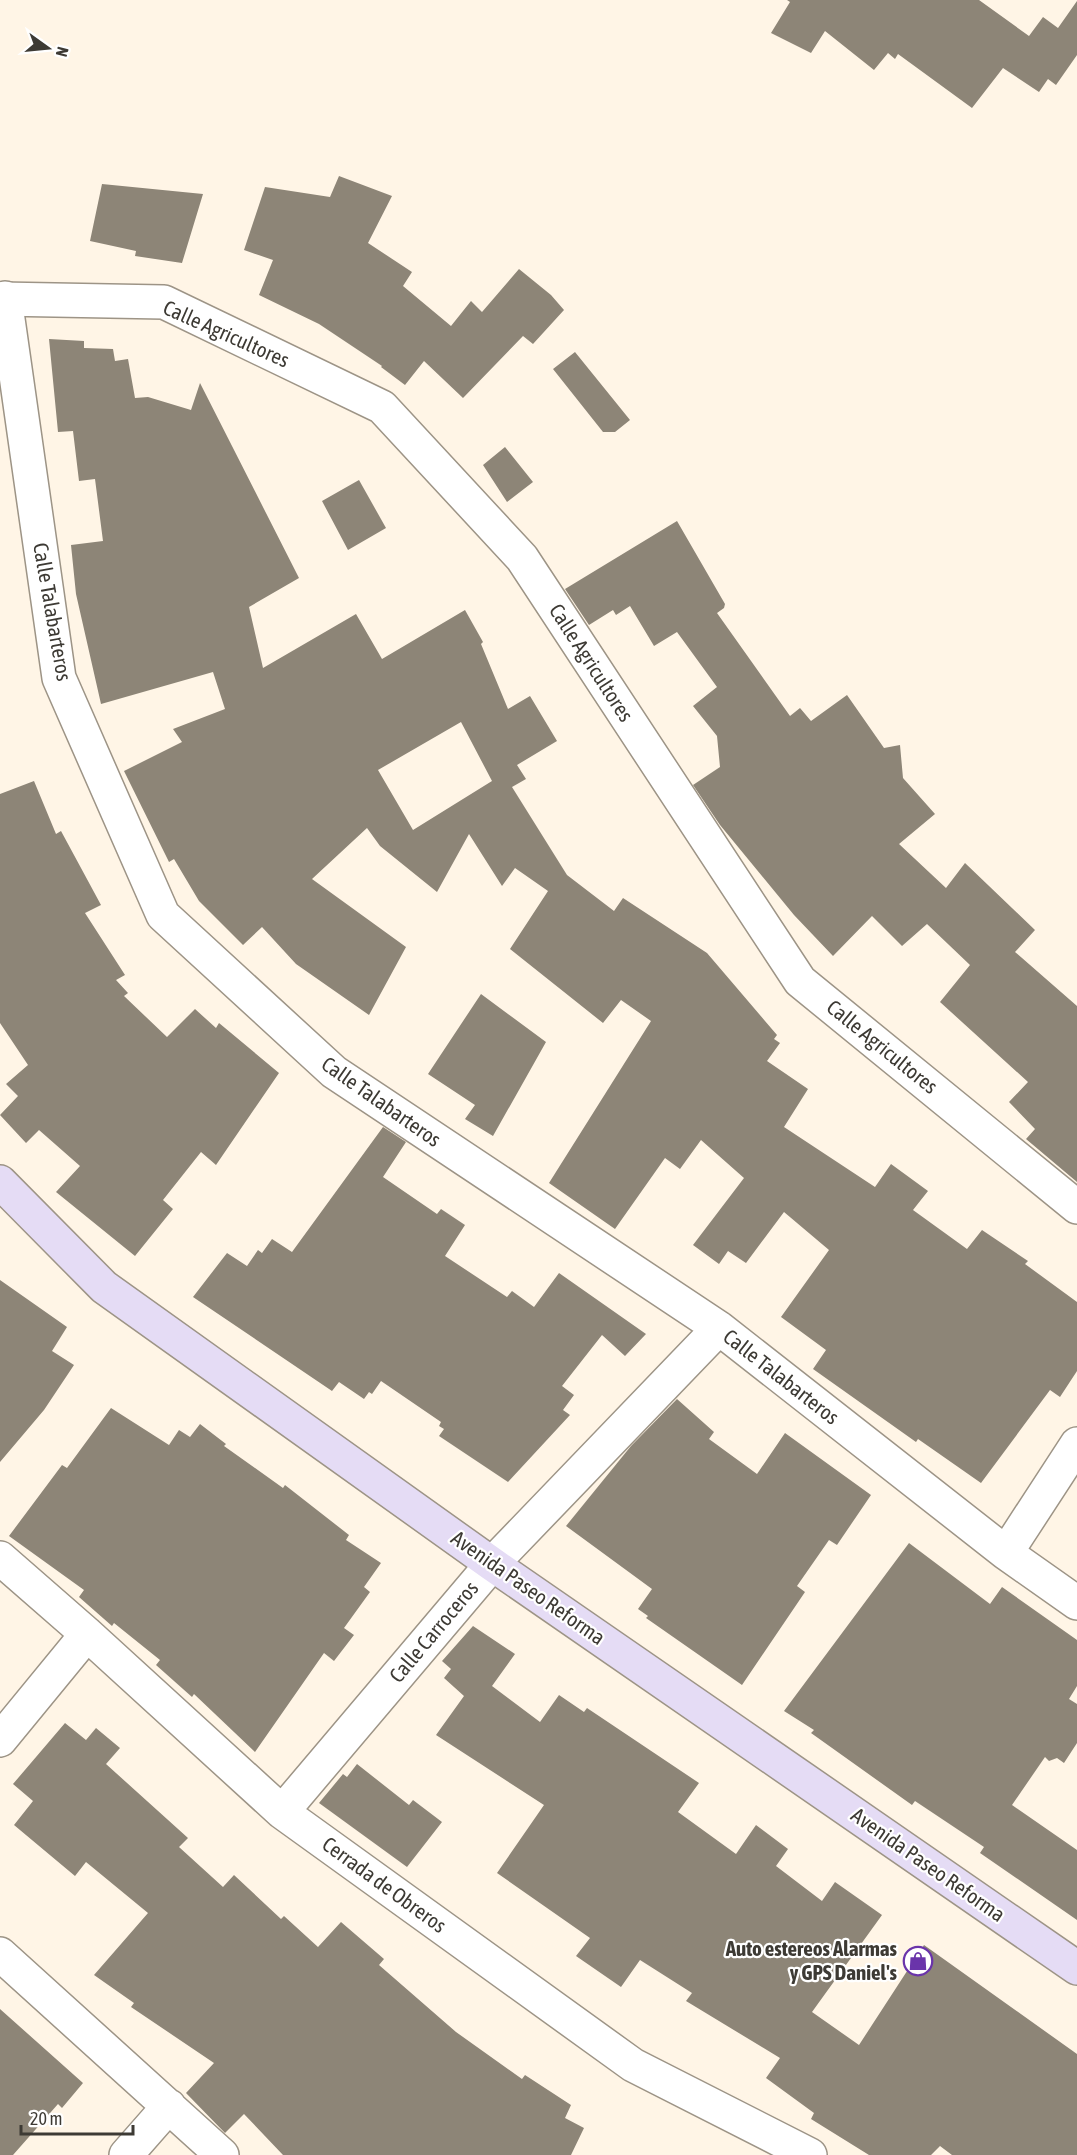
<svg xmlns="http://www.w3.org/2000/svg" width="1077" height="2155" font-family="'Asap Condensed',sans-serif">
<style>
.building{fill:#8d8577;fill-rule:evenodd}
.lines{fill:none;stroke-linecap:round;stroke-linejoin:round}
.minor-casing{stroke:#9d9486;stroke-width:36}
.tertiary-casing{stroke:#9d9486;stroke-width:36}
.secondary-casing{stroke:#9d9486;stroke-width:36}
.minor{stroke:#fff;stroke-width:33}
.tertiary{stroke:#fff;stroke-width:33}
.secondary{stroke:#e5dcf5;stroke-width:33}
.labels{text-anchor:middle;stroke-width:4.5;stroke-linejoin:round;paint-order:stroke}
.street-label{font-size:21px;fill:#3d3a34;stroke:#fff}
.poi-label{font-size:21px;font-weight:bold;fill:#3d3a34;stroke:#fff;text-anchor:end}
</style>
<rect width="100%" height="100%" fill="#fff5e6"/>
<path class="building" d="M 787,0 L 979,0 L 1029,36 L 1043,17 L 1058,28 L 1077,1 L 1077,55 L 1056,85 L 1048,79 L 1039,92 L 1003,68 L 972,108 L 898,54 L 895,59 L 888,53 L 874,70 L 825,31 L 811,53 L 771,33 L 790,2 Z
M 339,176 L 392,196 L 368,243 L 412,272 L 403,286 L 451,326 L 471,301 L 482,312 L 519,269 L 551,295 L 564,310 L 533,344 L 523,336 L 463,398 L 424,361 L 405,385 L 381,367 L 382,366 L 319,324 L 259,295 L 273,260 L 244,250 L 265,187 L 330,197 Z
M 102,184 L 203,194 L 182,263 L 135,256 L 136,251 L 90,241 Z
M 49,339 L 84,341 L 84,348 L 113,349 L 115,361 L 128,359 L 135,398 L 148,397 L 191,410 L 200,383 L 299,578 L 249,607 L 263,668 L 356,614 L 382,659 L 465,610 L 483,642 L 481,644 L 508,709 L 530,696 L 557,741 L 517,765 L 526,779 L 512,787 L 567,875 L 614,911 L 623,898 L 707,953 L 777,1035 L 774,1039 L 780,1043 L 767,1061 L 808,1089 L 784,1127 L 875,1187 L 891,1164 L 928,1191 L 913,1210 L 967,1249 L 982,1230 L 1028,1261 L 1025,1264 L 1077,1302 L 1077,1371 L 1060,1397 L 1050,1390 L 981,1483 L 918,1439 L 916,1442 L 813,1369 L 826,1350 L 781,1317 L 829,1250 L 784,1212 L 746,1263 L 728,1251 L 719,1264 L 693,1245 L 744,1178 L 701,1140 L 680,1169 L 665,1158 L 615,1229 L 549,1183 L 651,1021 L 621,1000 L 603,1023 L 510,949 L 548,891 L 515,868 L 502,886 L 469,834 L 437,892 L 380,846 L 367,828 L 312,879 L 406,947 L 369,1015 L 296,964 L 262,927 L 243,945 L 199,901 L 174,859 L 169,862 L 124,771 L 182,742 L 173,729 L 225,709 L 213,672 L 101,704 L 76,594 L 71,545 L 103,541 L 95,479 L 79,481 L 73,431 L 58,432 ZM 461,722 L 492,781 L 413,830 L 378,770 Z
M 575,352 L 630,420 L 615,432 L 603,432 L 553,369 Z
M 505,447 L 533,482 L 507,502 L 483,465 Z
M 359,480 L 386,528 L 348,550 L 322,501 Z
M 677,521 L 725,604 L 724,608 L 717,613 L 790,716 L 800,708 L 811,721 L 847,695 L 884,748 L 900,745 L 903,778 L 935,814 L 899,844 L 946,888 L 965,863 L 1035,930 L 1015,952 L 1077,1006 L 1077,1182 L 1026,1139 L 1035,1129 L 1009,1102 L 1028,1082 L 940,1002 L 970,965 L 927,924 L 902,946 L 872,916 L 833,956 L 794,915 L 720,825 L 693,785 L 720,767 L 717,736 L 693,706 L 717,687 L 677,632 L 654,646 L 630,606 L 616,615 L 613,610 L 589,625 L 565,589 Z
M 34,781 L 56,834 L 61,831 L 101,905 L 85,913 L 125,975 L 116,980 L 128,993 L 124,996 L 167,1037 L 195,1009 L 216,1028 L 219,1023 L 279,1073 L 216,1165 L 201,1152 L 163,1200 L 173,1209 L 135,1256 L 56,1192 L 80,1166 L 39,1130 L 26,1143 L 0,1115 L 18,1096 L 6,1084 L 28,1065 L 0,1023 L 0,794 Z
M 481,994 L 546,1042 L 493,1136 L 465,1119 L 475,1105 L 428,1074 Z
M 383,1127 L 406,1142 L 383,1177 L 437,1214 L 441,1209 L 465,1225 L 445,1256 L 507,1297 L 512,1291 L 534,1307 L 559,1273 L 646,1334 L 625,1356 L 602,1335 L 562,1386 L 574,1395 L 563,1410 L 570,1415 L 508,1482 L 439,1436 L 444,1429 L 439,1426 L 441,1422 L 381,1381 L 372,1394 L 369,1392 L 364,1399 L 339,1382 L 332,1391 L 193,1297 L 227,1253 L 247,1266 L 258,1250 L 262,1253 L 272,1239 L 292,1252 Z
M 0,1280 L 67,1327 L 52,1351 L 74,1365 L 44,1410 L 0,1462 Z
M 677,1399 L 714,1432 L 709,1439 L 757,1474 L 785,1433 L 871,1495 L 837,1545 L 829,1540 L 797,1586 L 805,1592 L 742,1685 L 646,1618 L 648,1616 L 638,1609 L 652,1589 L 566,1526 L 631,1446 Z
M 111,1408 L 169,1445 L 179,1430 L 190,1437 L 200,1424 L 226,1444 L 224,1446 L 283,1488 L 285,1485 L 349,1535 L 346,1540 L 381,1563 L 364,1587 L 370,1592 L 344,1628 L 354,1635 L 334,1661 L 324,1653 L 255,1752 L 194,1694 L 192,1697 L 156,1665 L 160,1660 L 114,1623 L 112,1626 L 79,1597 L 84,1590 L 9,1536 L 62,1465 L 67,1468 Z
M 909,1543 L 990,1604 L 1002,1587 L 1077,1640 L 1077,1686 L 1069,1699 L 1077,1704 L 1077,1743 L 1064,1763 L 1057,1758 L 1049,1761 L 1045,1757 L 1012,1805 L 1077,1850 L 1077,1920 L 980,1853 L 984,1847 L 915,1801 L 912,1805 L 811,1733 L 814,1730 L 784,1711 Z
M 473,1626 L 515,1654 L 492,1686 L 540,1722 L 559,1695 L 584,1712 L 587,1708 L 699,1783 L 678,1812 L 736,1854 L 756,1825 L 788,1849 L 776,1866 L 822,1901 L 835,1882 L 882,1915 L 812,2012 L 859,2045 L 924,1945 L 1077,2054 L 1077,2155 L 952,2155 L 940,2146 L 931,2155 L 869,2155 L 811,2119 L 814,2113 L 766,2078 L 780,2058 L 686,2001 L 692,1993 L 640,1960 L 621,1987 L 576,1956 L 590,1938 L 497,1873 L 544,1805 L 436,1735 L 464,1696 L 444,1678 L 451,1669 L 442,1661 Z
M 65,1723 L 86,1740 L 96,1728 L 120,1748 L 106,1764 L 188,1838 L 179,1847 L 223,1887 L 234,1875 L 281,1919 L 284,1916 L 318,1947 L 341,1922 L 384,1959 L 379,1965 L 456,2032 L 522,2079 L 525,2075 L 571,2105 L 565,2118 L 584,2128 L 571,2155 L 283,2155 L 244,2114 L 225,2133 L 186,2093 L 214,2063 L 131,2007 L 134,2003 L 94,1975 L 148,1913 L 86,1862 L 75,1876 L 14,1825 L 33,1801 L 13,1784 Z
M 357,1764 L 409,1805 L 413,1800 L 442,1822 L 407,1867 L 319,1803 L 343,1774 L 347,1777 Z
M 0,2009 L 83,2083 L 62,2108 L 58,2104 L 13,2155 L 0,2155 Z"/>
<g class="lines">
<g class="minor-casing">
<path id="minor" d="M 5,298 L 59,678 L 163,915 L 334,1072 L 719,1328 L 1006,1553 L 1077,1603
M 1006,1553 L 1077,1444
M 0,1558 L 87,1634 L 282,1812 L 633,2065 L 810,2155
M 0,1740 L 87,1634
M 282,1812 L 492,1564 L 719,1328
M 0,1954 L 222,2155
M 126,2155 L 169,2106"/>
</g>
<g class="tertiary-casing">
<path id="tertiary" d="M 0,299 L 164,302 L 382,407 L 522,558 L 800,981 L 1077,1207"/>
</g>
<g class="secondary-casing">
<path id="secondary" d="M 0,1182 L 104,1287 L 492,1564 L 1077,1968"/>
</g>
<use href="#minor" class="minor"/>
<use href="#tertiary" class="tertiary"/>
<use href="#secondary" class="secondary"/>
</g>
<defs>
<g id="shop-ring" transform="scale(1.5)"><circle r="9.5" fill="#fff" stroke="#6a34aa" stroke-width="1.5"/><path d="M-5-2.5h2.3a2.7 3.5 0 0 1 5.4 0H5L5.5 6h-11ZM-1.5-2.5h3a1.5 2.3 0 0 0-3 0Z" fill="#6a34aa"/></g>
</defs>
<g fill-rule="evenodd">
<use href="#shop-ring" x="918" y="1961"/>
</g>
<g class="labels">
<g class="street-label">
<text transform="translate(226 334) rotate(24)" y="7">Calle Agricultores</text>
<text transform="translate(52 612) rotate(80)" y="7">Calle Talabarteros</text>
<text transform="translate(591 663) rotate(57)" y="7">Calle Agricultores</text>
<text transform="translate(882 1047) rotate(39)" y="7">Calle Agricultores</text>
<text transform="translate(381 1102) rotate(35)" y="7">Calle Talabarteros</text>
<text transform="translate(781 1377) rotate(38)" y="7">Calle Talabarteros</text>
<text transform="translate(528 1588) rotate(35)" y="7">Avenida Paseo Reforma</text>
<text transform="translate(434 1632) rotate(-50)" y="7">Calle Carroceros</text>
<text transform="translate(928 1865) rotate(35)" y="7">Avenida Paseo Reforma</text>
<text transform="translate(384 1885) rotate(36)" y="7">Cerrada de Obreros</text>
</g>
<g class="poi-label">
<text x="897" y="1956">Auto estereos Alarmas<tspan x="897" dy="24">y GPS Daniel's</tspan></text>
</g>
</g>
<g transform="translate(48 48) rotate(105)" stroke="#ffffff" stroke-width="4.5" paint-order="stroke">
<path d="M0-4.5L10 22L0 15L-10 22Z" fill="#3d3a34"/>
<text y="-9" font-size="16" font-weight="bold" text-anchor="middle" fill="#3d3a34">N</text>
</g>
<path d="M21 2125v9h112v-9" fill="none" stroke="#3d3a34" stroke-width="3"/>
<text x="30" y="2125" font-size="18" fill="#3d3a34" stroke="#ffffff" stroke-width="4.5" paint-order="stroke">20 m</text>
</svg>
